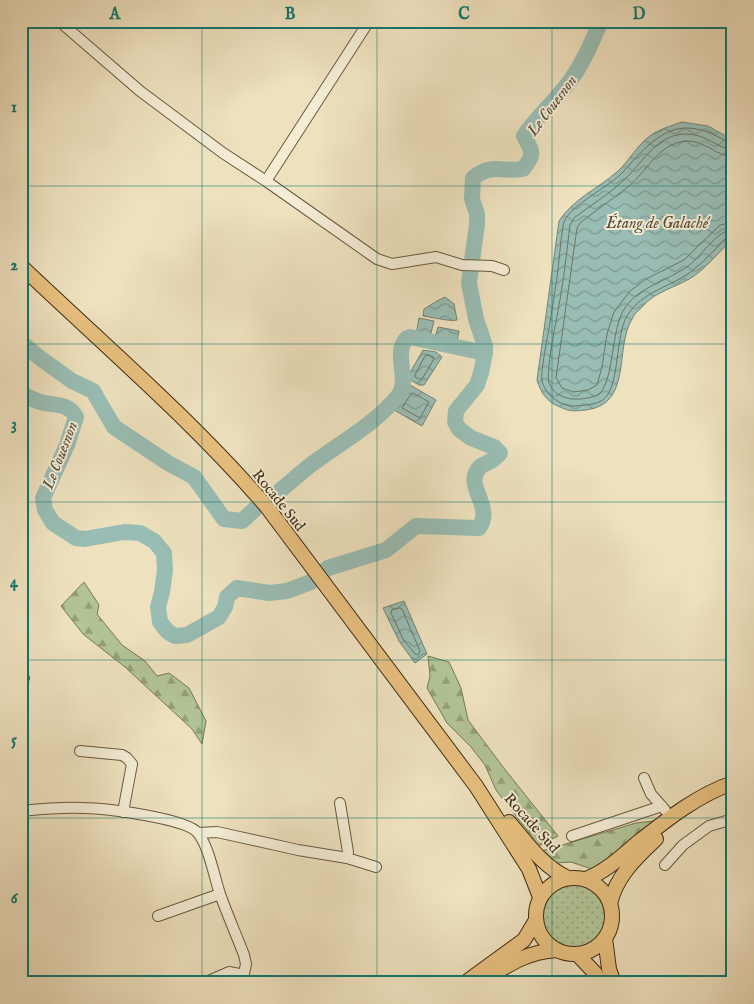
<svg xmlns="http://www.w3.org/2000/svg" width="754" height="1004" font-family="'IM FELL English',serif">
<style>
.green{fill:url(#green-dots);stroke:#787854}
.forest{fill:url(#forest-firs);stroke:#787854}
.water{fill:url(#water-waves);stroke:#758374}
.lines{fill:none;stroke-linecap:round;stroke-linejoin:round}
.shore{stroke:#6c7464;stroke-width:1}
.river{stroke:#99bdb4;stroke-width:16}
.minor-casing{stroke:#6a583e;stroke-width:12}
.major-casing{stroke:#3e2b13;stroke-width:16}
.minor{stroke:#f4ecd5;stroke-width:10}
.major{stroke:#e7c07f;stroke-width:14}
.grid{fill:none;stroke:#0f766e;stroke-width:1;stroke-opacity:0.55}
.labels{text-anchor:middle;stroke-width:4;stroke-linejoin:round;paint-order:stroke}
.street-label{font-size:15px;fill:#3e2b13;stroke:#f4ecd5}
.water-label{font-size:16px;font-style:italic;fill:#55503b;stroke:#f4ecd5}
.neatline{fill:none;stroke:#0f766e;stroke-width:2}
.grid-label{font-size:16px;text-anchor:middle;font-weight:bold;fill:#0f766e}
</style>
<defs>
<pattern id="green-dots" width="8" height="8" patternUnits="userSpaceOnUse" patternTransform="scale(1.25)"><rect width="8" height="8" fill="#b2c496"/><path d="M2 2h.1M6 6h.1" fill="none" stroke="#929f79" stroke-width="1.8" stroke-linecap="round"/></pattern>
<pattern id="forest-firs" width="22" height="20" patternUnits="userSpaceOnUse" patternTransform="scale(1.25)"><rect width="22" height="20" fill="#b2c496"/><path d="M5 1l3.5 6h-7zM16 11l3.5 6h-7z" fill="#929f79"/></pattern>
<pattern id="water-waves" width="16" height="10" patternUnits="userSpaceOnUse" patternTransform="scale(1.25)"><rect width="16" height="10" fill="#99bdb4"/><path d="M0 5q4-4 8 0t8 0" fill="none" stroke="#7e9a91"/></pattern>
</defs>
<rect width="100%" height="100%" fill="#eee1be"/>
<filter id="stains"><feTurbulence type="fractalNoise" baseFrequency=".004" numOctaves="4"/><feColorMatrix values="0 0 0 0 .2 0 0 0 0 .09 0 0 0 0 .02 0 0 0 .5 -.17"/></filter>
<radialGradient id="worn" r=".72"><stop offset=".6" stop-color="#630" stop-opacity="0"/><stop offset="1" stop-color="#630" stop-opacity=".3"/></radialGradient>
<path class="green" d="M541 917a33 33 0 1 1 66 0a33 33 0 1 1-66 0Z"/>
<path class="forest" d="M 84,582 L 99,605 L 97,614 L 122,645 L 145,661 L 157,676 L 169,673 L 189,688 L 206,721 L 202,744 L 192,729 L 125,667 L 83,634 L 61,606 Z
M 428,656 L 449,662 L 461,688 L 468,720 L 503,767 L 558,836 L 539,846 L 496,790 L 485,765 L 471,747 L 447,723 L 427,688 L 430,676 Z
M 663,820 L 595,870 L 571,862 L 555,863 L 542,851 L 636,823 Z"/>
<path class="water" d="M 682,122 L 708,126 L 733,140 L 733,238 C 720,251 708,266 694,276 C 678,287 655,291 642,307 C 638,311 634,314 632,319 C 614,349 633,404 586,410 C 576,411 570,412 560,407 C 547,402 541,393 537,380 L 559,221 C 573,199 599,188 618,171 C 631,159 639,141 656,132 C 664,128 673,125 682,122 Z
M 445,297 L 454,304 L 457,320 C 452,322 431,317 423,316 L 424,309 L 437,301 Z
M 419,318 L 434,321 L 430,337 L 416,335 Z
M 438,327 L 459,331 L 457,341 L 435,337 Z
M 423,350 L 436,352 L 442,357 L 424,385 L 419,385 L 407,378 Z
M 410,385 L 436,400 L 422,426 L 394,410 Z
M 404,601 L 427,654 L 415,663 L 399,641 L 383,608 Z"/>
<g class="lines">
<path class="shore" d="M 733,143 L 729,143 C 680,112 657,133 624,171 C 610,187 571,204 564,222 C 562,228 562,235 561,241 C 559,258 558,274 555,290 C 552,310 549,330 545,350 C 544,359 541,371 542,380 C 544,394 561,407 575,406 C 584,405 597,405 604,399 C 620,385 615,336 627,316 C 642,291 671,287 692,271 C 705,261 716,248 727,237 L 733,235
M 733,150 C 718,149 707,134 686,134 C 657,134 644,161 626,178 C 611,193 591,205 574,218 L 570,225 C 567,248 565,271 561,293 C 559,310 545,370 549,383 C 554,396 568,400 580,399 C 589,398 599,397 603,389 C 613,372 612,337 621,315 C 631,290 666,281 687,267 C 700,258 717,230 733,229
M 733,157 C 716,156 704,140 686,141 C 658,144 648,170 629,186 C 613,199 596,210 580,223 L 577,228 L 556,378 L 562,388 L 573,392 L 588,390 L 597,385 L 602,367 L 607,334 L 614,312 L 630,291 L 646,279 L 684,260 L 720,225 L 733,222
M 429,355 L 433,357 L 434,359 L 422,379 L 419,379 L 415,377 L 415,375 L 425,356 Z
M 413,393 L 429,402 L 420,418 L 402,408 L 411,394 Z
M 400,608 L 402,609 L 420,651 L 418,655 L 415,654 L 403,639 L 391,613 L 392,610 Z"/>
<path class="river" d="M 21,342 L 40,358 L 72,381 L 93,391 L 114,427 L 168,463 L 194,477 L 224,519 L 242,521 L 255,509
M 21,394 C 27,396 34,400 40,402 C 54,406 68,402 76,417 L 67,445 L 43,498 L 45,510 L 53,523 L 76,538 L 85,539 L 124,532 L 140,533 L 154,541 L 164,553 L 165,570 L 162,592 L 158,607 L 160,622 L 168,632 L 175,636 L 187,635 L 219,617 L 225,607 L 227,597 L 237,588 L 269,593 L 287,591 L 311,582 L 328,568 L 386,550 L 416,526 L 479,528 C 495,506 462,485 480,467 C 483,464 488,463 491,461 C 494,459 497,456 500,453 L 494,447 L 471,438 L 459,429 L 455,422 L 456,411 L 477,385 L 481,373 L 485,353 L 485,346 L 476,319 L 469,283 L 477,224 L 477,214 L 472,199 L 473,178 C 493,162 502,173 523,169 C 535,154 533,153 524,136 C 536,118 553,103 566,86 C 582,66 591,44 601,21
M 276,494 C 287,485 297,476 308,467 C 338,444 373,426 398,396 C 411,380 392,354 407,338 L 410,337 L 485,353"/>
<g class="minor-casing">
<path id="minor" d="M 59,21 L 140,91 L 223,153 L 266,181 L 377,259 L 392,264 L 436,257 L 462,265 L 492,266 L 504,270
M 266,181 L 369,21
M 21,676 L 24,678
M 80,751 L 122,755 L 127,758 L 132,764 L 123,812
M 644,778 L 651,794 L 665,810
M 340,803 L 348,852 L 347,858
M 21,811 C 41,809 62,807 83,808 C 103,808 186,818 198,833 C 209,847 214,876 220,894 C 227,914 236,934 244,955 L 246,964 L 242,983
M 198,833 L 217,832 L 298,850 L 347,858 L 376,867
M 572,836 L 662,806
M 665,865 L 683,845 L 709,826 L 733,819
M 158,916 L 220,894
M 21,979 L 22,983
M 204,983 L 229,972 L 244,975"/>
</g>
<g class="major-casing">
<path id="major" d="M 21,266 C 104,345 192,420 267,507 L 476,786 L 529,869 L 540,897
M 509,822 C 526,842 543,867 568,878
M536 916a38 38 0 1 1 76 0a38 38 0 1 1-76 0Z
M 586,879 C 605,872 621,857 636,844 C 665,821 697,795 733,783
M 610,904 C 616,876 637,857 656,839
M 605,938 L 609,969 L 614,983
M 577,954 L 595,973 L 600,983
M 482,981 C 508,965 526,952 557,950
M 465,983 L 524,940 L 536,920"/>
</g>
<use href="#minor" class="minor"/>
<use href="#major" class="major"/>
</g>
<path class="grid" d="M 202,21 L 202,983M 377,21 L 377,983M 552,21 L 552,983M 21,186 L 733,186M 21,344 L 733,344M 21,502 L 733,502M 21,660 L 733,660M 21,818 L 733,818"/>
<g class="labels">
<g class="street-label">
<text transform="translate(279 500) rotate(51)" y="5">Rocade Sud</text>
<text transform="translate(532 823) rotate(48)" y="5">Rocade Sud</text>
</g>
<g class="water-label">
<text transform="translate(551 105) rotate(-53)" y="6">Le Couesnon</text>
<text x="657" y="228">Étang de Galaché</text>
<text transform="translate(59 455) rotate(-69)" y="6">Le Couesnon</text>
</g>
</g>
<rect width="754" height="1004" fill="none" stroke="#eee1be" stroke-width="55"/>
<rect x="28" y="28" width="698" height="948" class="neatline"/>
<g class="grid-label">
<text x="115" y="19">A</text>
<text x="290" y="19">B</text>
<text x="464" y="19">C</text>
<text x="639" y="19">D</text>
<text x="14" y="112">1</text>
<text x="14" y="270">2</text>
<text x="14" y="429">3</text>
<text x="14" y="587">4</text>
<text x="14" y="745">5</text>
<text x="14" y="903">6</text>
</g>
<rect width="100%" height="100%" filter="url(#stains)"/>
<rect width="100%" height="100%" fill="url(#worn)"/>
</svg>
